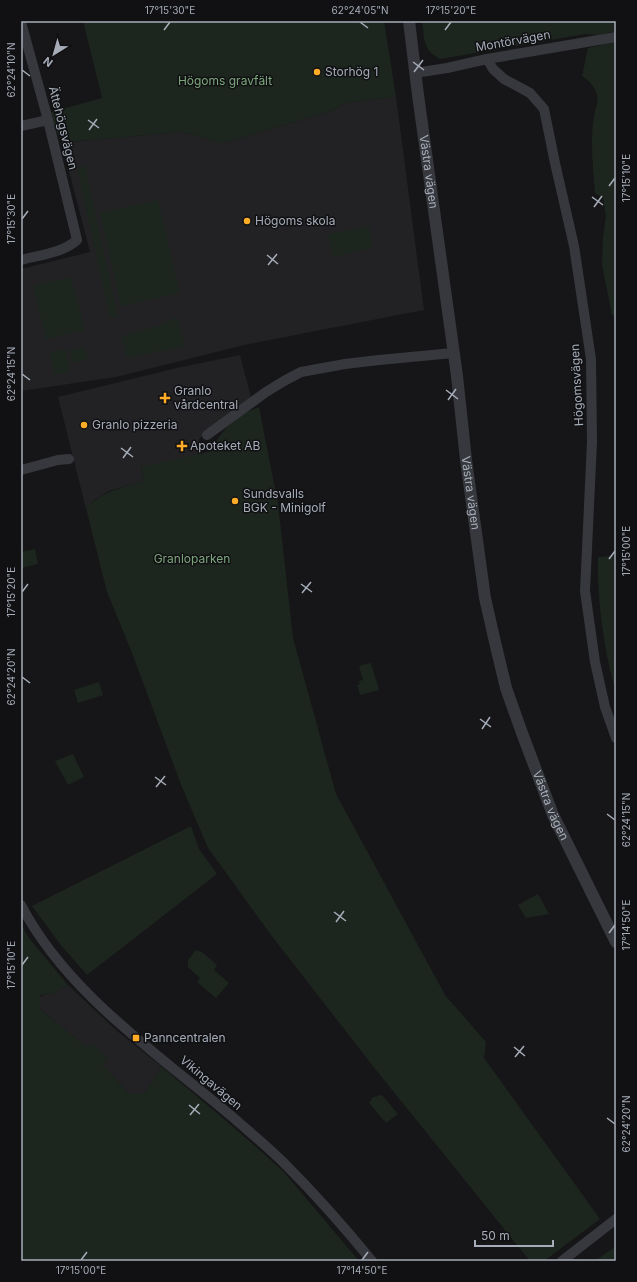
<svg xmlns="http://www.w3.org/2000/svg" width="637" height="1282" font-family="Inter,sans-serif">
<style>
.built{fill:#222225}
.green{fill:#1d261e}
.lines{fill:none;stroke-linecap:round;stroke-linejoin:round}
.minor{stroke:#36383d;stroke-width:10}
.tertiary{stroke:#36383d;stroke-width:12}
.ticks{fill:none;stroke:#a6adb9;stroke-width:1.5}
.poi-dot{fill:#ffac27;stroke:#111113;stroke-width:1.5}
.labels{text-anchor:middle;stroke-width:3;stroke-linejoin:round;paint-order:stroke}
.street-label{font-size:12px;fill:#a6adb9;stroke:#111113}
.poi-label{font-size:12px;fill:#a6adb9;stroke:#111113;text-anchor:start}
.park-label{font-size:12px;fill:#7ca67c;stroke:#111113}
.neatline{fill:none;stroke:#a6adb9;stroke-width:1.5}
.ticks-label{font-size:10px;text-anchor:middle;fill:#a6adb9}
</style>
<rect width="100%" height="100%" fill="#161618"/>
<path class="built" d="M 396,97 L 424,310 L 244,345 L 116,377 L 21,391 L 21,269 L 90,252 L 61,140 L 67,142 L 180,132 L 191,134 L 219,143 L 224,143 L 334,110 L 344,103 Z
M 240,355 L 251,397 L 199,439 L 201,454 L 141,468 L 144,481 L 109,491 L 93,501 L 86,509 L 58,397 L 177,368 Z
M 68,985 L 116,1030 L 161,1066 L 152,1083 L 143,1094 L 129,1094 L 103,1065 L 108,1058 L 85,1046 L 40,1009 L 40,997 L 47,993 L 52,995 L 59,989 Z"/>
<path class="green" d="M 83,21 L 384,21 L 396,97 L 344,103 L 334,110 L 224,143 L 219,143 L 191,134 L 180,132 L 67,142 C 55,137 54,123 51,112 L 102,98 Z
M 422,21 L 616,21 L 616,31 L 598,35 L 585,34 L 440,59 C 422,49 425,39 422,21 Z
M 616,42 L 616,317 L 612,315 L 602,265 L 603,238 L 606,216 L 603,198 L 595,193 C 593,167 590,142 594,116 C 595,108 599,103 597,95 C 594,86 589,80 582,76 L 588,48 Z
M 85,166 L 118,317 L 110,318 L 77,167 Z
M 158,200 L 180,293 L 121,306 L 100,213 Z
M 369,226 L 373,248 L 333,257 L 328,234 Z
M 71,277 L 85,330 L 46,339 L 33,286 Z
M 177,317 L 185,346 L 127,358 L 121,336 L 158,326 Z
M 85,347 L 88,359 L 73,363 L 70,351 Z
M 66,349 L 70,372 L 54,375 L 50,352 Z
M 259,407 L 278,504 L 293,638 L 336,794 L 445,995 L 486,1042 L 484,1058 L 600,1219 L 544,1261 L 530,1261 L 509,1235 L 376,1070 L 271,935 L 208,848 L 182,787 L 132,653 L 107,592 L 86,508 C 104,491 120,488 144,481 L 141,467 L 208,452 L 226,428 L 241,414 Z
M 35,549 L 38,564 L 21,568 L 21,552 Z
M 616,551 L 616,692 C 604,652 597,599 598,557 L 612,556 Z
M 371,663 L 379,690 L 360,695 L 357,685 L 360,684 L 359,681 L 363,680 L 359,666 Z
M 99,682 L 103,695 L 78,703 L 74,690 Z
M 73,754 L 84,777 L 68,785 L 55,761 Z
M 191,826 L 199,849 L 217,874 L 87,975 L 60,944 L 32,906 Z
M 538,894 L 549,914 L 526,918 L 518,905 Z
M 21,924 L 29,938 L 68,985 L 59,989 L 52,995 L 47,993 L 40,996 L 40,1009 L 85,1046 L 93,1044 L 108,1058 L 103,1065 L 129,1094 L 143,1094 L 152,1083 L 161,1066 L 231,1125 L 283,1171 L 359,1261 L 21,1261 Z
M 196,950 L 202,952 L 217,965 L 214,970 L 229,983 L 216,998 L 197,982 L 200,978 L 188,967 L 188,960 Z
M 382,1095 L 398,1114 L 386,1123 L 369,1103 L 373,1097 Z
M 616,1246 L 616,1261 L 595,1261 Z"/>
<g class="lines">
<path class="minor" d="M 21,22 L 48,120 L 77,240 C 63,253 39,255 21,260
M 487,59 L 493,69 L 504,79 L 530,93 L 544,109 L 555,163 L 574,246 L 591,359 L 592,442 L 585,591 L 595,662 L 605,707 L 616,738
M 415,73 L 447,68 L 487,59 L 616,37
M 21,126 L 48,120
M 207,435 L 266,392 L 284,381 L 301,372 L 345,364 L 379,360 L 453,353
M 21,470 L 58,460 L 69,459
M 21,905 C 67,994 161,1056 236,1120 C 252,1134 270,1149 285,1164 C 316,1195 345,1228 372,1261
M 562,1261 L 616,1219"/>
<path class="tertiary" id="s1" d="M 409,21 L 418,95 L 457,376 L 466,460 L 485,598 L 495,642 L 506,688 L 522,733 L 553,815 L 616,942"/>
</g>
<path class="ticks" d="M 360,22 L 368,28M 164,30 L 170,22M 445,30 L 451,22M 413,62 L 424,70M 22,70 L 30,76M 414,72 L 423,60M 88,120 L 99,128M 89,130 L 97,119M 609,186 L 615,178M 592,197 L 603,205M 594,207 L 602,196M 22,219 L 28,211M 267,255 L 278,264M 268,265 L 277,254M 22,374 L 30,380M 446,390 L 458,399M 448,400 L 456,389M 121,448 L 133,457M 123,458 L 131,447M 609,559 L 615,551M 301,584 L 312,592M 22,592 L 28,584M 302,593 L 311,582M 22,677 L 30,683M 480,719 L 491,727M 482,729 L 490,717M 155,777 L 166,785M 156,787 L 165,776M 607,814 L 615,820M 334,912 L 346,921M 336,922 L 344,911M 609,933 L 615,925M 22,965 L 28,957M 514,1047 L 525,1056M 515,1057 L 524,1046M 189,1105 L 200,1114M 190,1115 L 199,1104M 607,1118 L 615,1124M 81,1260 L 87,1252M 362,1260 L 368,1252"/>
<g class="poi-dot">
<circle cx="317" cy="72" r="4"/>
<circle cx="247" cy="221" r="4"/>
<path d="M163 392h4v4h4v4h-4v4h-4v-4h-4v-4h4z"/>
<circle cx="84" cy="425" r="4"/>
<path d="M180 440h4v4h4v4h-4v4h-4v-4h-4v-4h4z"/>
<circle cx="235" cy="501" r="4"/>
<rect x="132" y="1034" width="8" height="8" rx="2"/>
</g>
<g class="labels">
<g class="street-label">
<text transform="translate(513 41) rotate(-10)" y="4">Montörvägen</text>
<text transform="translate(63 128) rotate(76)" y="4">Ättehögsvägen</text>
<text dy="4" stroke="none"><textPath href="#s1" startOffset="152">Västra vägen</textPath></text>
<text transform="translate(577 385) rotate(-93)" y="4">Högomsvägen</text>
<text dy="4" stroke="none"><textPath href="#s1" startOffset="476">Västra vägen</textPath></text>
<text dy="4" stroke="none"><textPath href="#s1" startOffset="800">Västra vägen</textPath></text>
<text transform="translate(211 1083) rotate(40)" y="4">Vikingavägen</text>
</g>
<g class="poi-label">
<text x="325" y="76">Storhög 1</text>
<text x="255" y="225">Högoms skola</text>
<text x="174" y="395">Granlo<tspan x="174" dy="14">vårdcentral</tspan></text>
<text x="92" y="429">Granlo pizzeria</text>
<text x="190" y="450">Apoteket AB</text>
<text x="243" y="498">Sundsvalls<tspan x="243" dy="14">BGK - Minigolf</tspan></text>
<text x="144" y="1042">Panncentralen</text>
</g>
<g class="park-label">
<text x="225" y="85">Högoms gravfält</text>
<text x="192" y="563">Granloparken</text>
</g>
</g>
<rect width="637" height="1282" fill="none" stroke="#111113" stroke-width="44"/>
<g transform="translate(54 54) rotate(217)" stroke="#111113" stroke-width="3" paint-order="stroke">
<path d="M0-3L7 15L0 10L-7 15Z" fill="#a6adb9"/>
<text y="-6" font-size="11" font-weight="bold" text-anchor="middle" fill="#a6adb9">N</text>
</g>
<path d="M475 1240v6h78v-6" fill="none" stroke="#a6adb9" stroke-width="2"/>
<text x="481" y="1240" font-size="12" fill="#a6adb9" stroke="#111113" stroke-width="3" paint-order="stroke">50 m</text>
<rect x="22" y="22" width="593" height="1238" class="neatline"/>
<g class="ticks-label">
<text x="170" y="14">17°15'30"E</text>
<text x="360" y="14">62°24'05"N</text>
<text x="451" y="14">17°15'20"E</text>
<text transform="translate(11 70) rotate(-90)" y="4">62°24'10"N</text>
<text transform="translate(626 178) rotate(-90)" y="4">17°15'10"E</text>
<text transform="translate(11 219) rotate(-90)" y="4">17°15'30"E</text>
<text transform="translate(11 374) rotate(-90)" y="4">62°24'15"N</text>
<text transform="translate(626 551) rotate(-90)" y="4">17°15'00"E</text>
<text transform="translate(11 592) rotate(-90)" y="4">17°15'20"E</text>
<text transform="translate(11 677) rotate(-90)" y="4">62°24'20"N</text>
<text transform="translate(626 820) rotate(-90)" y="4">62°24'15"N</text>
<text transform="translate(626 925) rotate(-90)" y="4">17°14'50"E</text>
<text transform="translate(11 965) rotate(-90)" y="4">17°15'10"E</text>
<text transform="translate(626 1124) rotate(-90)" y="4">62°24'20"N</text>
<text x="81" y="1274">17°15'00"E</text>
<text x="362" y="1274">17°14'50"E</text>
</g>
</svg>
